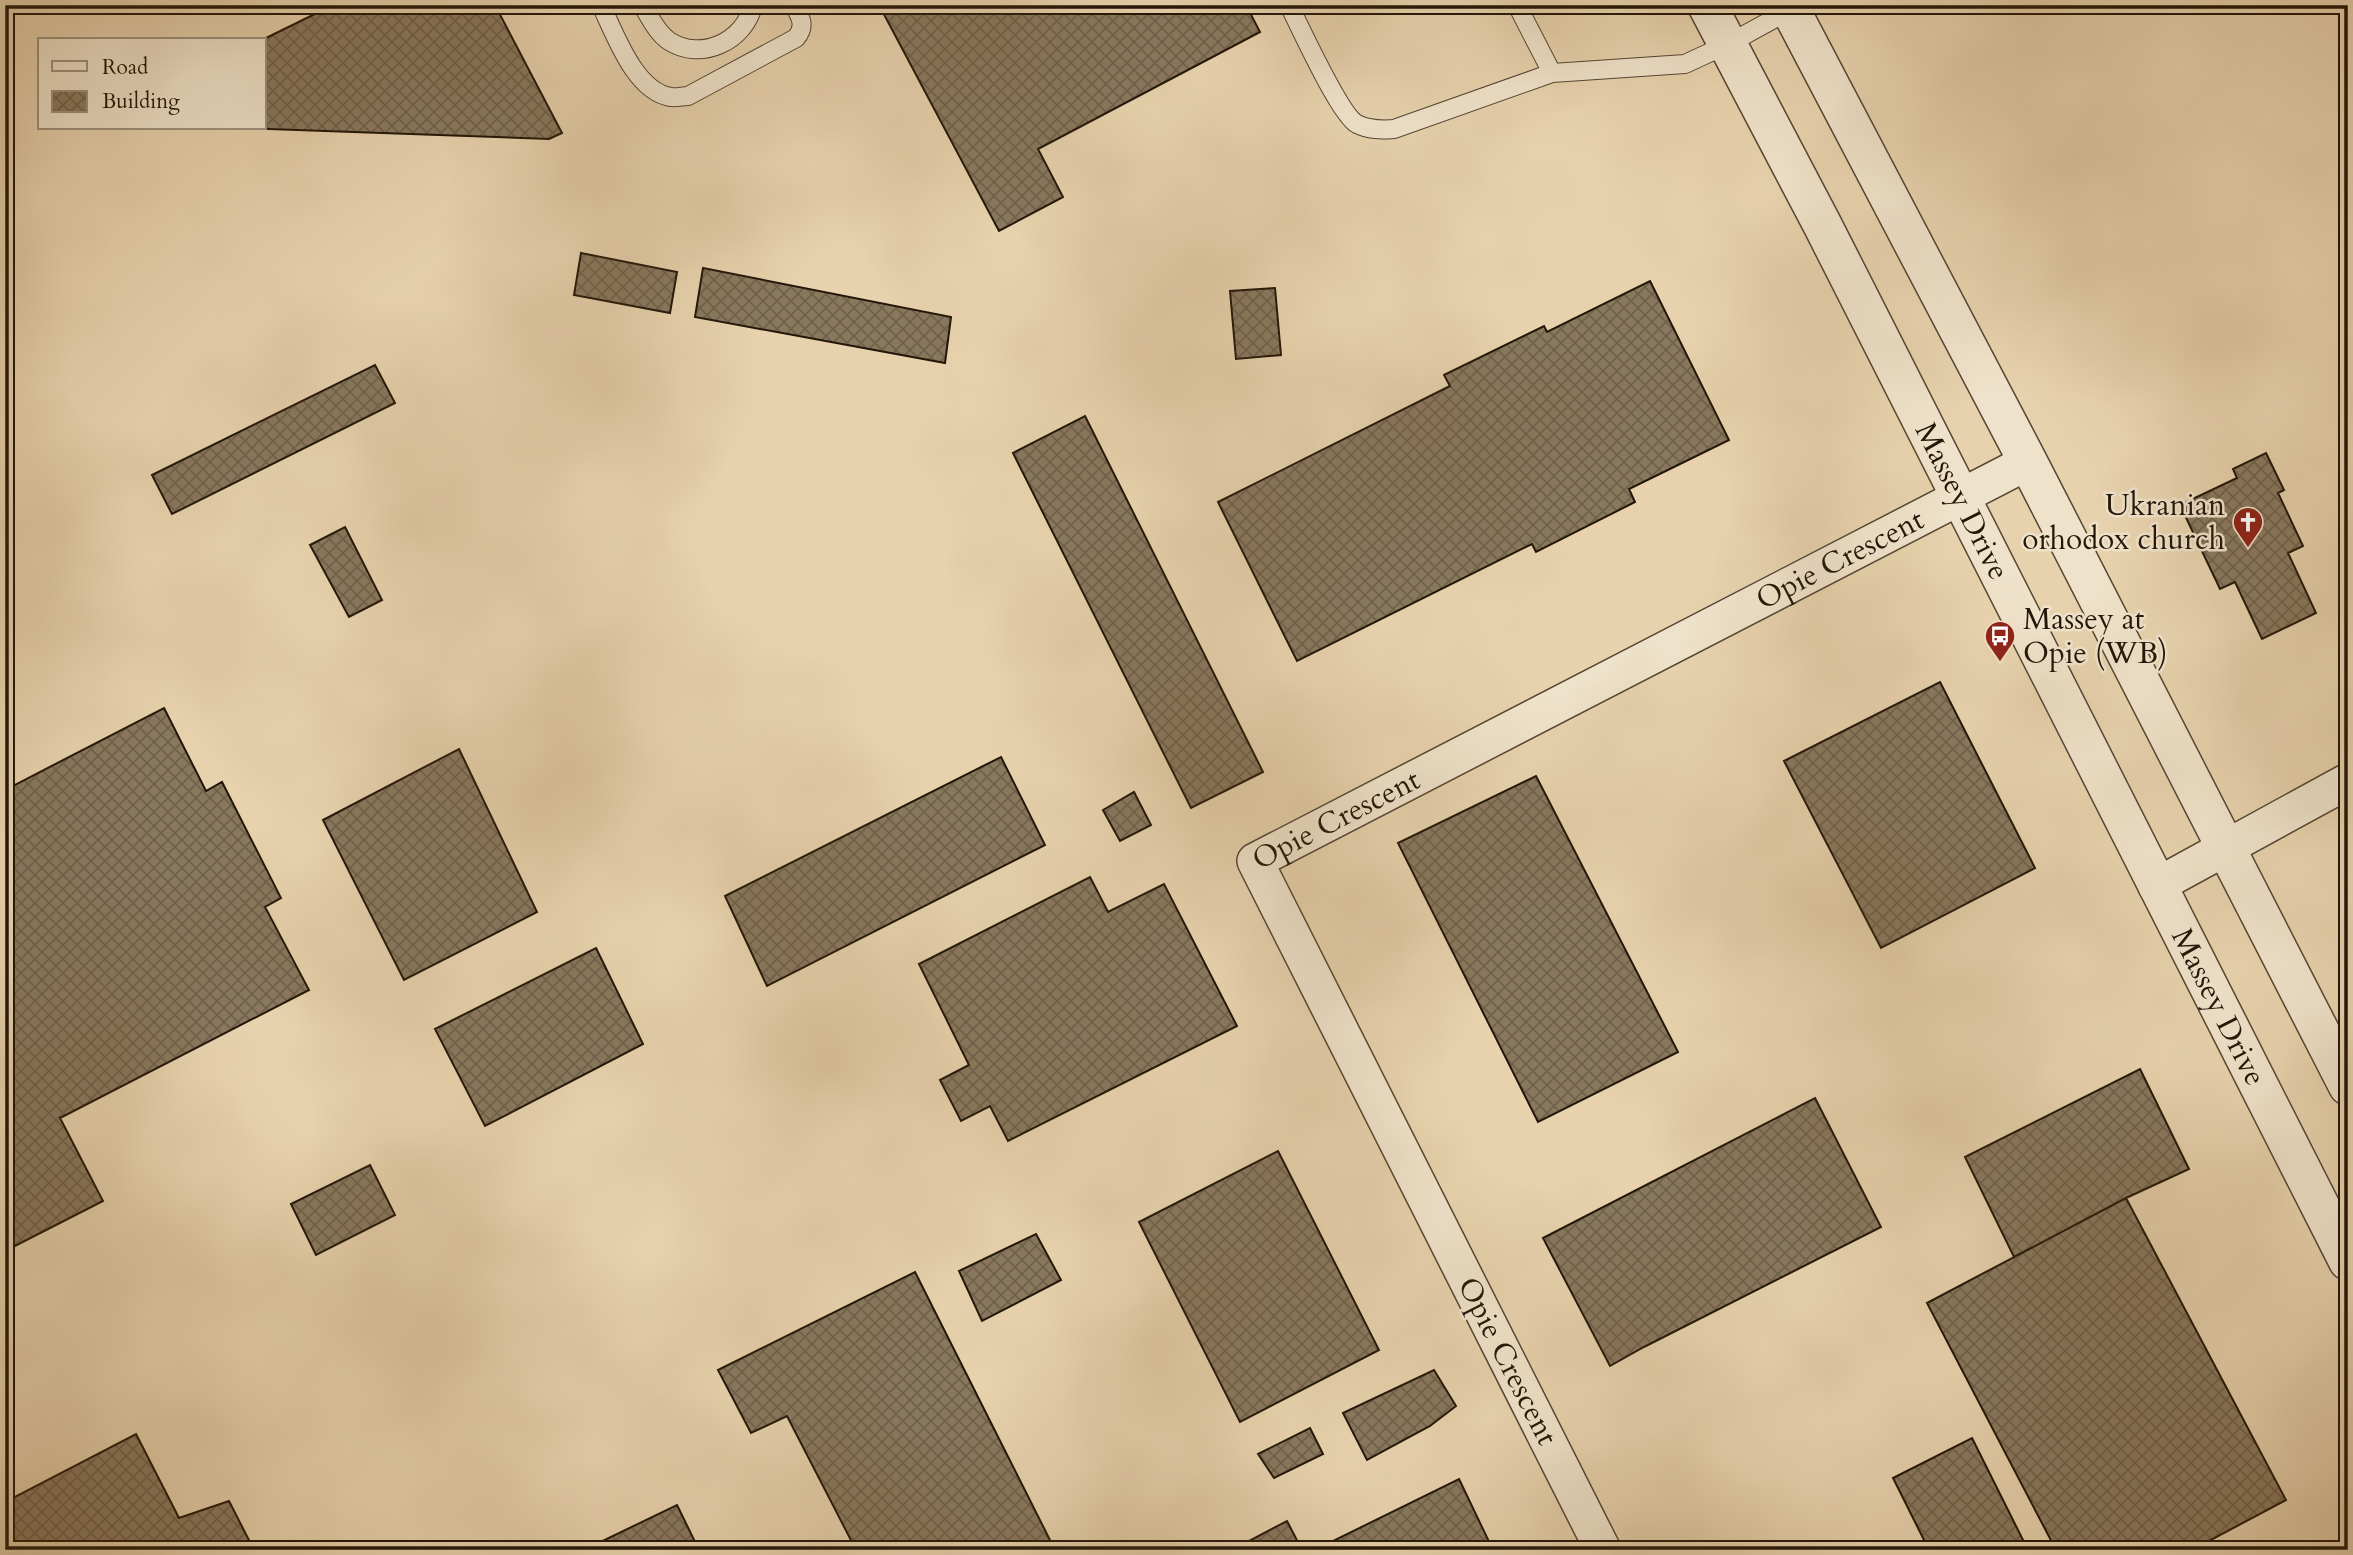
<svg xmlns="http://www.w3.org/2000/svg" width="2353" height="1555" font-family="Cardo,serif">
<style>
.building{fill:url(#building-cross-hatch);stroke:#231709;stroke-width:2}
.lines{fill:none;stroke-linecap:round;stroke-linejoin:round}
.service-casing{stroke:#544632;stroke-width:20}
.minor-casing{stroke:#544632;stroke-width:38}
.tertiary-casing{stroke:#544632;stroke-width:41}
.service{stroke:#efe2ca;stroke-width:18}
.minor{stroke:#efe2ca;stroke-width:35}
.tertiary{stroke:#efe2ca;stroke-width:38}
.labels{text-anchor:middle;stroke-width:5;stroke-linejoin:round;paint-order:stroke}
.street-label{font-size:30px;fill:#231709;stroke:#efe2ca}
.poi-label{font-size:30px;fill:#231709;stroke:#efe2ca;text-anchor:end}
</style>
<defs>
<pattern id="building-cross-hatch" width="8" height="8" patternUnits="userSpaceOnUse" patternTransform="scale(1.75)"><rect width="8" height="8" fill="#89785e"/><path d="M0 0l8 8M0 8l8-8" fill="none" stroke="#70614c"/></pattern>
</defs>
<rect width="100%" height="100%" fill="#e7d2ad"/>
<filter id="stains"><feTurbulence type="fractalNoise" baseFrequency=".00286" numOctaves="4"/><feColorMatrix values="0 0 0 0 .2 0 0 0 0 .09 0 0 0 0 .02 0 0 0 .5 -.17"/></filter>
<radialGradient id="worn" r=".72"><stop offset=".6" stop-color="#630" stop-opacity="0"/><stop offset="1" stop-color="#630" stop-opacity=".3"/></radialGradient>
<path class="building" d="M 333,5 L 495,5 L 562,133 L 549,139 L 241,128 L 264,128 L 264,40 L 262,40 Z
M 879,5 L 1246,5 L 1260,32 L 1038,149 L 1063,197 L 999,231 Z
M 581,253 L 677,272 L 670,313 L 574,295 Z
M 703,268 L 951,317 L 945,363 L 695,317 Z
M 1650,281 L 1729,440 L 1629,489 L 1635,502 L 1536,552 L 1532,544 L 1297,661 L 1218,502 L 1450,386 L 1444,375 L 1544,326 L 1547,332 Z
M 1275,288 L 1281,355 L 1236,359 L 1230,291 Z
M 375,365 L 395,403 L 172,514 L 152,475 Z
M 1085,416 L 1263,772 L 1191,808 L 1013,453 Z
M 2266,453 L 2284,490 L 2278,493 L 2303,546 L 2288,553 L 2316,613 L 2262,639 L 2235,582 L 2220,589 L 2180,505 L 2237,478 L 2233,469 Z
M 345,527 L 382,600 L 349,617 L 310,545 Z
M 1940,682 L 2035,868 L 1881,948 L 1784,761 Z
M 164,708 L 206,791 L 222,782 L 281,898 L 265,907 L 309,990 L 60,1118 L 103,1201 L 5,1251 L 5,790 Z
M 459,749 L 537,912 L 404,980 L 323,820 Z
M 1001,757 L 1045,845 L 767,986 L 725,896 Z
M 1536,776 L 1678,1052 L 1538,1122 L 1398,843 Z
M 1134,792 L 1151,825 L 1120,841 L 1103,810 Z
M 1090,877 L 1108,912 L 1164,884 L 1237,1026 L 1008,1141 L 990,1106 L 961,1121 L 940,1080 L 969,1065 L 919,964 Z
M 596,948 L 643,1044 L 485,1126 L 435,1029 Z
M 2140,1069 L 2189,1169 L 2126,1198 L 2014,1257 L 1965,1157 Z
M 1815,1098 L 1881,1227 L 1644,1347 L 1610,1366 L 1543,1238 Z
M 1278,1151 L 1379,1350 L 1240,1422 L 1139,1222 Z
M 370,1165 L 395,1215 L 316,1255 L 291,1204 Z
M 2126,1198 L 2286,1500 L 2192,1550 L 2056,1550 L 1927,1303 Z
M 1036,1234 L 1061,1280 L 982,1321 L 959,1271 Z
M 915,1272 L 1055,1550 L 856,1550 L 787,1416 L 751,1433 L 718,1370 Z
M 1434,1370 L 1456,1406 L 1430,1426 L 1367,1460 L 1343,1413 Z
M 1310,1428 L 1323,1454 L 1274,1478 L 1258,1454 Z
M 136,1434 L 179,1518 L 229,1501 L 254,1550 L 5,1550 L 5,1502 Z
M 1972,1438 L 2028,1550 L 1929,1550 L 1893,1478 Z
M 1459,1479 L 1493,1550 L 1332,1550 L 1329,1543 Z
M 677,1505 L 699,1550 L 584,1550 Z
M 1287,1521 L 1302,1550 L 1232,1550 Z"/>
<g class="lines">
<g class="service-casing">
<path id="service" d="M 601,5 C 615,34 635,92 671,97 C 676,98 683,96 688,96 L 796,38 C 806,26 801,18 794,5
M 642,5 C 650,17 657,33 669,41 C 701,62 745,41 753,5
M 1289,5 C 1300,27 1340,115 1357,124 C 1369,130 1381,130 1394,129 L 1552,73 L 1685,64 L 1728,44 L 1790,10
M 1517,5 L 1552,73"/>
</g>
<g class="minor-casing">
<g id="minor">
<path d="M 2156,886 L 2348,781"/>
<path id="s1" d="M 1603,1550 L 1255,861 L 2028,462"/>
</g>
</g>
<g class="tertiary-casing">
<g id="tertiary">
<path id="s2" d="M 1707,5 L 1823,226 L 2348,1261"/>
<path d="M 1788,5 L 2028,462 L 2348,1086"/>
</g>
</g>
<use href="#service" class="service"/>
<use href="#minor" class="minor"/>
<use href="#tertiary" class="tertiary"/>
</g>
<defs>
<g id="church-pin" transform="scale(1.575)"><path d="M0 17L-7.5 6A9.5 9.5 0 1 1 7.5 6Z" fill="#8f2418" stroke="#efe2ca"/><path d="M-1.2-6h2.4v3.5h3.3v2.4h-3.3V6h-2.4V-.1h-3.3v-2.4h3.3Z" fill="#fff"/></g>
<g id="bus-pin" transform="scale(1.575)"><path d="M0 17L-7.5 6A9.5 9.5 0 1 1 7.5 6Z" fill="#8f2418" stroke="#efe2ca"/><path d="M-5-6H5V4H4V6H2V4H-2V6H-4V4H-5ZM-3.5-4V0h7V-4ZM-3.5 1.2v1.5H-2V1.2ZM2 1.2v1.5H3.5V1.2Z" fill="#fff"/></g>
</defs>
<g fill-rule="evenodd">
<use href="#church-pin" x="2248" y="522"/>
<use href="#bus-pin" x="2000" y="636"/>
</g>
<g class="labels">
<g class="street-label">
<text dy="10" stroke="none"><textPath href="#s2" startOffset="558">Massey Drive</textPath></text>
<text dy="10" stroke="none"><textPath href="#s1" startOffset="1430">Opie Crescent</textPath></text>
<text dy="10" stroke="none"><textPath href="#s1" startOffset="863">Opie Crescent</textPath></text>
<text dy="10" stroke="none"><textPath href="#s2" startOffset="1125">Massey Drive</textPath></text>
<text transform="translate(1508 1361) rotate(63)" y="10">Opie Crescent</text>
</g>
<g class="poi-label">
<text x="2225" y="515">Ukranian<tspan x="2225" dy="34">orhodox church</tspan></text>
<text x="2023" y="629" text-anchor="start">Massey at<tspan x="2023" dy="34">Opie (WB)</tspan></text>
</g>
</g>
<rect width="2353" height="1555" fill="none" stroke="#e7d2ad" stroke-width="28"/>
<rect x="7" y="7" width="2339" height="1541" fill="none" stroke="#231709" stroke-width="3.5"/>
<rect x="14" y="14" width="2325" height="1527" fill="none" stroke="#231709" stroke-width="2"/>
<rect x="38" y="38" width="228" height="91" fill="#efe2ca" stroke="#9d917d" stroke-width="2"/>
<rect x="52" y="61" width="35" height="10" fill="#efe2ca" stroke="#9d917d" stroke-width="2"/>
<text x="102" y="74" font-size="21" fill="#231709">Road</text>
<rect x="52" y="91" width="35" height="21" fill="url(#building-cross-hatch)" stroke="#9d917d" stroke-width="2"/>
<text x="102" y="108" font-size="21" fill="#231709">Building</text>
<rect width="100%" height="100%" filter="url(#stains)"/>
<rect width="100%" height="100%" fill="url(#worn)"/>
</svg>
